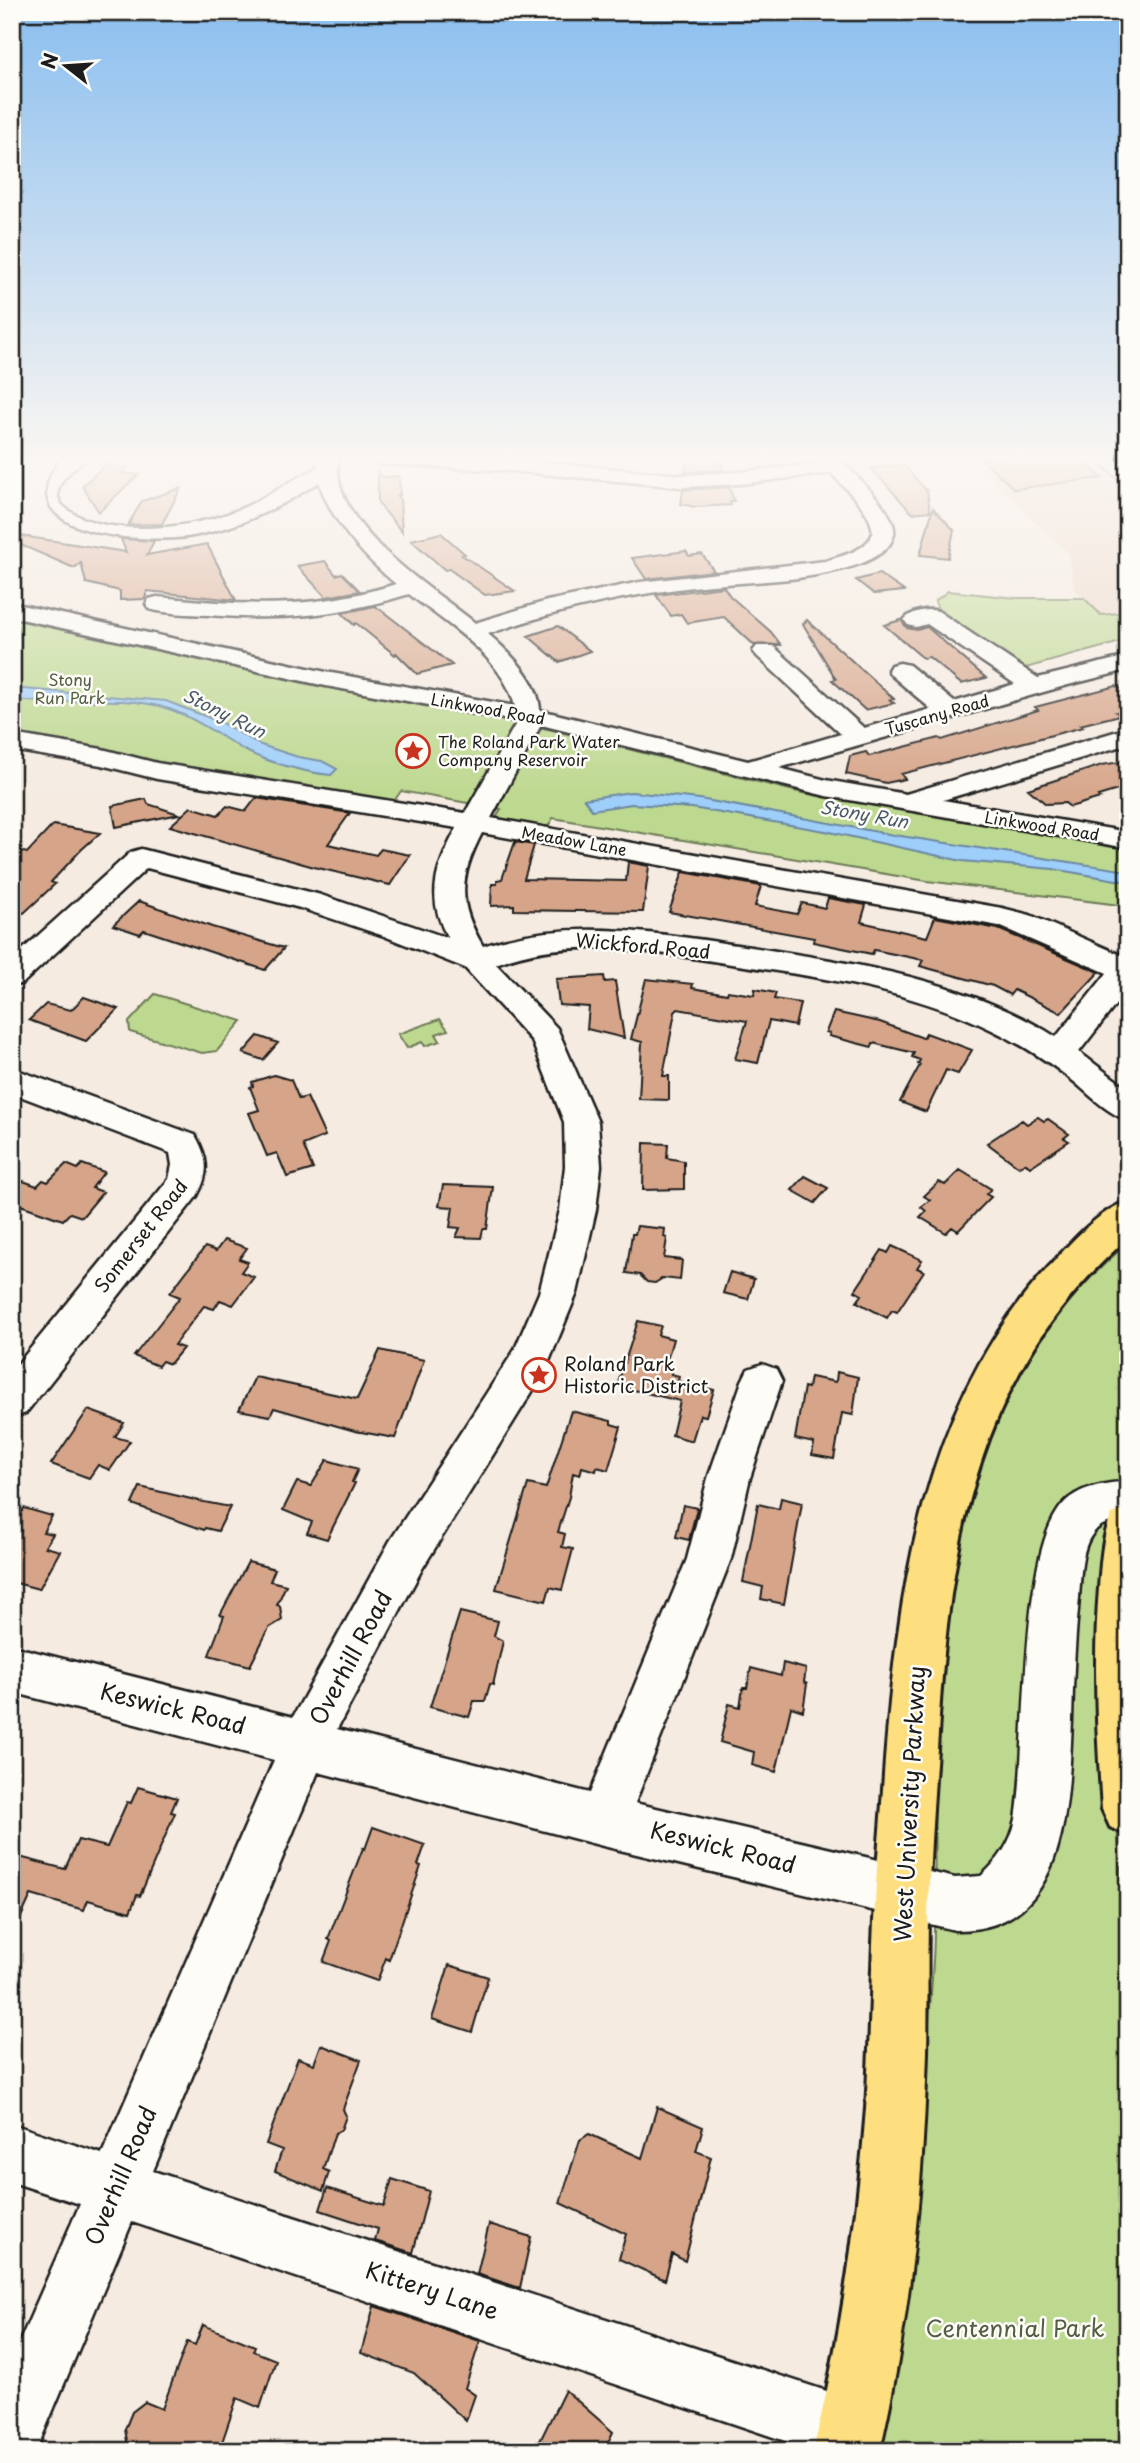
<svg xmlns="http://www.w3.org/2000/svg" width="1140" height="2463" font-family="'Playpen Sans',sans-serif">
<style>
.built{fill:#ecd6c7}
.green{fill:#bdd88f;stroke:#6c7a56;stroke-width:2}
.water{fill:#9ecefa;stroke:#6a87a1;stroke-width:2}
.building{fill:#d6a589;stroke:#1c1c1c;stroke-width:2}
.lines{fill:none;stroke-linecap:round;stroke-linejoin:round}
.minor-casing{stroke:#1c1c1c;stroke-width:5}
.major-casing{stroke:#1c1c1c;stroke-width:6}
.minor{fill:#fdfcf7;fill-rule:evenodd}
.major{fill:#fddf80;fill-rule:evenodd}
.labels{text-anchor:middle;stroke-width:5;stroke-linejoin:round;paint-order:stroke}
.far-park-label{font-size:16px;fill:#545e44;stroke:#fdfcf7}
.far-street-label{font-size:16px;fill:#1c1c1c;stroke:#fdfcf7}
.far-poi-label{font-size:16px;fill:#1c1c1c;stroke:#fdfcf7;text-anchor:start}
.far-water-label{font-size:18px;font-style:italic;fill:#4a5a6a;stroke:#fdfcf7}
.street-label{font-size:19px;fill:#1c1c1c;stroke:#fdfcf7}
.poi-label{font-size:19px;fill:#1c1c1c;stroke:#fdfcf7;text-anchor:start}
.near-street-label{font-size:23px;fill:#1c1c1c;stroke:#fdfcf7}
.near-park-label{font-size:23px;fill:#545e44;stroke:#fdfcf7}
</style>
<rect width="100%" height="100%" fill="#f5ebe1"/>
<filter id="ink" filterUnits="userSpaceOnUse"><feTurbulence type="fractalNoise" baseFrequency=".0143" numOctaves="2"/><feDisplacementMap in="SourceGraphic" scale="14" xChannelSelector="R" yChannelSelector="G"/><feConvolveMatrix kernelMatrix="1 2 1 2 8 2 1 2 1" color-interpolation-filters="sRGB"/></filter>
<g filter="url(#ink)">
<path class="built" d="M 969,458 L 1128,458 L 1128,612 L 1101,615 L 1075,589 L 1069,554 Z"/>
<path class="green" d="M 948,591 L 1016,598 L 1084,598 L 1101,615 L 1128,612 L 1128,640 L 1022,669 L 941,617 L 935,601 Z
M 12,619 L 308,684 L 552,730 L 802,793 L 1128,849 L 1128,906 L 927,881 L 553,818 L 545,832 L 493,823 L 501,809 L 401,791 L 392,804 L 12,738 Z
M 155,994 L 242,1021 L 217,1051 L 202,1053 L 130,1032 L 129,1022 Z
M 440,1019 L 448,1030 L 436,1034 L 440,1041 L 425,1046 L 422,1042 L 407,1048 L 398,1034 Z
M 1128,1243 L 1128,1458 L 1111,1528 L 1104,1647 L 1128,1977 L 1128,2451 L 881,2451 C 905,2339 913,2224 921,2110 C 926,2052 933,1992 934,1933 C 936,1861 933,1789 935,1717 C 937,1690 942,1662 945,1635 C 963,1482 1006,1345 1128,1243 Z"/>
<path class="water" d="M 12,688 L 166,701 L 220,722 L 261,745 L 298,757 L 322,761 L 337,769 L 331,775 C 307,773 266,762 244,750 C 220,736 195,718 169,709 C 120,693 64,706 14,700 Z
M 631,792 L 700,799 L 894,835 L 1128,871 L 1128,882 L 1053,869 L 962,861 L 825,831 L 692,808 L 632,804 L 592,810 L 584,799 Z"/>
<path class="building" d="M 113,458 L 138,458 L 122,473 L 138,475 L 99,512 L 82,486 Z
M 687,458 L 719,458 L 723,470 L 685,472 Z
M 981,458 L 1079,458 L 1102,478 L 1014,489 Z
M 903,465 L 927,491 L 930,511 L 912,513 L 871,468 Z
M 378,472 L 382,477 L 399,476 L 400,495 L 397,496 L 400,499 L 402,532 L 378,503 Z
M 729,487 L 734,501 L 730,501 L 731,505 L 695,507 L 681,504 L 683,490 Z
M 181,488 L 162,524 L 128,525 L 142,501 Z
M 933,508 L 954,530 L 948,558 L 920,555 Z
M 441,533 L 465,554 L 462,555 L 515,591 L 485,595 L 449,569 L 445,570 L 411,540 Z
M 15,535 L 126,552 L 121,539 L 154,541 L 147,555 L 207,544 L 236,600 L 147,591 L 145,599 L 120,600 L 120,591 L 86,583 L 81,563 L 74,568 L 14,542 Z
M 686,551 L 689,556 L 702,554 L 714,571 L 646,579 L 632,558 Z
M 325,561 L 336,575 L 342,573 L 360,591 L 326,597 L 297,566 Z
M 879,574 L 904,591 L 874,594 L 856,580 Z
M 724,587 L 730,596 L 771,632 L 781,645 L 754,645 L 724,617 L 687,623 L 681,614 L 671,616 L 656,595 Z
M 375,606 L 381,610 L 452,665 L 417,674 L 396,653 L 395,655 L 356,623 L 354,625 L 342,613 Z
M 807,620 L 894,699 L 890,700 L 894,703 L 865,710 L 832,680 L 836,679 L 803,624 Z
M 901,620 L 907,628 L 917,630 L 927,627 L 986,678 L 961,684 L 929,657 L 923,658 L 884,625 Z
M 558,626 L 590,651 L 559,662 L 528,636 Z
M 1116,686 L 1120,689 L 1128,687 L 1128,710 L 1116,712 L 1120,715 L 1080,725 L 1083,727 L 901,774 L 905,779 L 886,783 L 846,774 L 850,756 L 866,752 L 869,756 L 939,738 L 942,740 L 1038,710 L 1035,707 Z
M 1120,762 L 1128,768 L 1128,787 L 1098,796 L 1100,798 L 1070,807 L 1065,803 L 1046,804 L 1028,789 L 1102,765 Z
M 256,798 L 350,813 L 328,844 L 376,855 L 381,849 L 410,855 L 390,885 L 314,867 L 170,826 L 191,807 L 218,815 L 227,806 L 246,811 Z
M 146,799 L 148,804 L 179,814 L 116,827 L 112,806 Z
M 53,825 L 100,833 L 81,850 L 51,882 L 55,884 L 24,913 L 12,910 L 12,849 L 27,853 Z
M 515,842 L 534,845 L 524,879 L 626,881 L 628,862 L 649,866 L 643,912 L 514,910 L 514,905 L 491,906 L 492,884 L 497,884 L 497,880 L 502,879 Z
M 683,872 L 761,886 L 755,906 L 797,914 L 802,903 L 825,908 L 828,898 L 866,905 L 861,922 L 927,937 L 935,917 L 998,929 L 1099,972 L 1061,1013 L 1014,990 L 1010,995 L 993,986 L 920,966 L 923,960 L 874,950 L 872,954 L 813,942 L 814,938 L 669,912 Z
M 139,901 L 212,927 L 284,948 L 265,970 L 144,930 L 140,934 L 113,925 Z
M 604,976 L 605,982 L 615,981 L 624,1038 L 587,1029 L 589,1007 L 559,1005 L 556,979 Z
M 646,979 L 693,984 L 692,988 L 727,994 L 728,991 L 754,995 L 755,989 L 776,993 L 774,999 L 800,1003 L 795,1026 L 769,1021 L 758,1063 L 735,1059 L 747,1021 L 678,1009 L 675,1012 L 663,1076 L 669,1076 L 669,1100 L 639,1099 L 642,1042 L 631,1039 Z
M 84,997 L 118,1009 L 86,1041 L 29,1020 L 46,1004 L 71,1010 Z
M 834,1012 L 880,1022 L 923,1038 L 926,1033 L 972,1050 L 958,1074 L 946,1070 L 926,1112 L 900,1102 L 920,1065 L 918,1064 L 920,1060 L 912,1057 L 914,1053 L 873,1043 L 872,1047 L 829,1036 L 830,1033 L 826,1032 Z
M 258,1036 L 278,1043 L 263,1060 L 243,1053 Z
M 274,1075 L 291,1080 L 299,1099 L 307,1097 L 325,1136 L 303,1145 L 313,1169 L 287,1177 L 277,1153 L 267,1156 L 249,1113 L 259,1110 L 250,1087 L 253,1086 L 252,1082 Z
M 1038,1117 L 1044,1121 L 1048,1119 L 1069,1134 L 1064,1138 L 1069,1141 L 1030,1167 L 1025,1163 L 1019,1167 L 987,1143 L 1022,1120 L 1027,1124 Z
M 644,1143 L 668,1144 L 667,1158 L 684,1161 L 684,1189 L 643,1190 Z
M 66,1164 L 78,1169 L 82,1164 L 104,1172 L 92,1188 L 103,1192 L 82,1217 L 70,1213 L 63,1220 L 12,1202 L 12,1177 L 37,1186 L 43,1180 L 48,1182 Z
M 960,1170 L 991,1189 L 986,1194 L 991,1197 L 958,1231 L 952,1227 L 946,1233 L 920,1217 L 926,1211 L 921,1207 L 930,1200 L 924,1196 L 939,1182 L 945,1185 Z
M 805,1176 L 828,1188 L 815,1203 L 792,1190 Z
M 443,1185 L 493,1187 L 487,1229 L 483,1229 L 481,1238 L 456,1237 L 460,1228 L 450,1227 L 453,1207 L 439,1206 Z
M 637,1226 L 665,1229 L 664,1237 L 667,1238 L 664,1258 L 682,1260 L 680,1280 L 663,1278 L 655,1283 L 647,1282 L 640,1275 L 626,1273 L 632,1234 L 635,1234 Z
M 224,1240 L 247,1248 L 239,1259 L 248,1262 L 241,1272 L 254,1277 L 233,1305 L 220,1300 L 214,1309 L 204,1306 L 174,1345 L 183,1348 L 170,1364 L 162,1361 L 158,1366 L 134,1356 L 180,1297 L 170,1293 L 205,1247 L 216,1251 Z
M 892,1246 L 922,1260 L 917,1268 L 924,1271 L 897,1312 L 892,1310 L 887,1318 L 857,1302 L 862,1295 L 855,1291 L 882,1250 L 888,1253 Z
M 730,1272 L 754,1279 L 748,1299 L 723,1293 Z
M 638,1321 L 661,1326 L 658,1335 L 673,1339 L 665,1367 L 672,1369 L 671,1374 L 679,1376 L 678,1381 L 714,1390 L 706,1416 L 700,1415 L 692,1441 L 672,1435 L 680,1401 L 617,1386 Z
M 380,1350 L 424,1360 L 395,1438 L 355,1431 L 274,1408 L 270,1416 L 239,1410 L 255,1377 L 357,1399 Z
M 837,1372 L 858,1377 L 853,1415 L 842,1413 L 834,1459 L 812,1455 L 814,1443 L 795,1439 L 804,1387 L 808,1388 L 810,1377 L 836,1382 Z
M 88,1410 L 124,1423 L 115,1437 L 130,1441 L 110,1470 L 98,1465 L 89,1478 L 51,1464 Z
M 571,1411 L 611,1421 L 611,1424 L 621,1427 L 608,1470 L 597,1467 L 596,1471 L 582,1467 L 580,1475 L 573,1473 L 569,1497 L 558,1532 L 565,1534 L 562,1547 L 573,1549 L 562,1590 L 550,1587 L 546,1601 L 496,1589 L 528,1484 L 546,1488 Z
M 327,1460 L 358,1469 L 352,1482 L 355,1483 L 327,1539 L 307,1533 L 312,1522 L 283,1510 L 297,1482 L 311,1486 Z
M 140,1487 L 204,1502 L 230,1507 L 218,1531 L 205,1528 L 204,1530 L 132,1504 Z
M 781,1498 L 802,1503 L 784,1604 L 761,1599 L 763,1587 L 743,1582 L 758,1504 L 779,1509 Z
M 683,1505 L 697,1508 L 689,1540 L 676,1537 Z
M 24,1508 L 52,1516 L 43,1532 L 53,1534 L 45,1547 L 60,1551 L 39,1589 L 12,1582 L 12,1529 Z
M 248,1562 L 275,1569 L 270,1581 L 286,1585 L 277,1605 L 280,1606 L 282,1620 L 269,1628 L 250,1666 L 209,1655 L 224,1616 L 220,1615 Z
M 460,1612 L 498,1621 L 494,1636 L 503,1641 L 493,1685 L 490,1684 L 485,1701 L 474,1701 L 469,1717 L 430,1707 Z
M 783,1663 L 806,1669 L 804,1682 L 807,1684 L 803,1711 L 791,1707 L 776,1772 L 752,1765 L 754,1752 L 720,1742 L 729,1704 L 740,1707 L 743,1688 L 747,1688 L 751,1668 L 781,1676 Z
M 138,1787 L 177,1798 L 171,1812 L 175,1813 L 140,1896 L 137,1895 L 130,1912 L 88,1900 L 84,1910 L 31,1895 L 12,1937 L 12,1855 L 65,1869 L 78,1840 L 107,1847 L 127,1802 L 131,1803 Z
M 373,1827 L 425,1845 L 418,1865 L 421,1866 L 389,1960 L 386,1958 L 377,1981 L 323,1962 L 331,1941 L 328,1939 L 363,1848 L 365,1849 Z
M 449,1965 L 488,1977 L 472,2032 L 432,2019 Z
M 321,2045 L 361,2060 L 343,2109 L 346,2116 L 341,2130 L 335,2133 L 323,2169 L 329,2172 L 323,2191 L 275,2171 L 282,2150 L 266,2144 L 298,2058 L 314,2064 Z
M 657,2107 L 703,2127 L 696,2151 L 711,2157 L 685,2261 L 672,2254 L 665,2280 L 619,2259 L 626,2234 L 560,2203 L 580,2140 L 589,2134 L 642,2158 Z
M 392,2179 L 429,2191 L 413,2253 L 375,2241 L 378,2229 L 320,2210 L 327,2188 L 384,2206 Z
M 489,2224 L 531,2237 L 520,2288 L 477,2274 Z
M 374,2306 L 480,2341 L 465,2388 L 475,2395 L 466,2421 L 414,2373 L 361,2353 Z
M 203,2325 L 255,2346 L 253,2351 L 276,2360 L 260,2408 L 237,2398 L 219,2451 L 136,2451 L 128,2447 L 125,2429 L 132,2412 L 145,2402 L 162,2409 L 187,2342 L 195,2345 Z
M 565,2390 L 613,2432 L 604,2451 L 535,2451 Z"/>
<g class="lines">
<g class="minor-casing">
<path id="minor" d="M 62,458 L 84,458 C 76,469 60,477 58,491 C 56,501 63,507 71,512 C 111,537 185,529 227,514 C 260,503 287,482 317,468 L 318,458 L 338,458 C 330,528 429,585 475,623 L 547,601 L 640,582 L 825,561 C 842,556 866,551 873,533 C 871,509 846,490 831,473 L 740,484 L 681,487 L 511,471 L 381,464 L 371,458 L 511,459 L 681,475 L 740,472 L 822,463 L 818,458 L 839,458 C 852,473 898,513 894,534 C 891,551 869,561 854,566 C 805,582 752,581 701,586 C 629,594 557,610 488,634 C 509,652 539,680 540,710 L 748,761 L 841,734 L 757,656 L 753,651 L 757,646 L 773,646 L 864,728 L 931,709 L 891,675 L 888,670 L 891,665 L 900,663 L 909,665 L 954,702 L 1015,684 L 927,624 L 916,627 L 908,625 L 904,620 C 911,611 928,608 938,611 L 1038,678 L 1128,656 L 1128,670 L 1068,685 L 779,768 L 826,780 L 906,794 L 1128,728 L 1128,744 L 943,800 L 1128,832 L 1128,848 L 826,796 L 541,725 L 491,818 L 1002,908 L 1030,915 L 1128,958 L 1128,989 L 1079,1052 L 1128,1089 L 1128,1120 C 1105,1113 1087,1091 1068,1077 C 1045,1059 1019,1043 992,1030 C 912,990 819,977 731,964 C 656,953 570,934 496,964 L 557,1028 L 598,1122 L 601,1166 L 596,1210 L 577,1293 L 545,1371 L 422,1569 L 337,1729 L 590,1793 L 687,1559 L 708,1478 L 742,1381 L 748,1369 L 762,1364 L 776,1369 L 782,1381 L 750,1478 L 731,1559 L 635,1803 L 955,1878 L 981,1876 C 999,1860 1011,1843 1016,1819 C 1028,1747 1018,1554 1063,1504 C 1078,1487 1107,1482 1128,1482 L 1128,1520 C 1115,1521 1103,1521 1094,1532 C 1080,1548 1081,1578 1079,1598 C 1075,1639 1073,1680 1072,1721 C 1068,1803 1069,1932 955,1930 L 603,1846 L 318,1772 L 153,2171 L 851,2399 L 873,2409 L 883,2431 L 875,2451 L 815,2451 L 132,2222 L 36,2451 L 12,2451 L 12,2359 L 80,2204 L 12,2182 L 12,2124 L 102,2154 L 274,1760 L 12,1692 L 12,1646 L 293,1717 L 390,1541 L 514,1351 L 539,1293 L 560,1210 L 565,1166 L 564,1122 L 532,1041 L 465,968 L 384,936 L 300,908 L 147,868 L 23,983 L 12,986 L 12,959 L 131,852 L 141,849 L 321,895 L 448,938 C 425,898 436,866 457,828 L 157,779 L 101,765 L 12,750 L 12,734 L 102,749 L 157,763 L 465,813 L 515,725 L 515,721 L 326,686 L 12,617 L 12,603 L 326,672 L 515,706 C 502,656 447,624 409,594 C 339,616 280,621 208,615 C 188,614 168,614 149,609 L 146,604 L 149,599 L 157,597 C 246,605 308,611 396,584 C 364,557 332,523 319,482 C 279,508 240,527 193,536 C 147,544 0,537 62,458 ZM 482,833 L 999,926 L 1107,973 L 1056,1037 C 966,980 854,963 751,947 C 663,934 570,916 483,946 C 457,903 459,877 482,833 Z
M 1096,458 L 1118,458 L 1128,467 L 1128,483 L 1121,481 Z
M 12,1068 L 195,1135 C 208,1158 210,1172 197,1196 L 26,1413 L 12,1418 L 12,1371 L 169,1179 L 172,1165 L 170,1153 L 12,1093 Z"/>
</g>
<g class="major-casing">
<path id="major" d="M 1128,1201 L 1128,1238 C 976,1371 949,1544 938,1734 C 934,1796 929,1857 928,1919 C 927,1964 928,2008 927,2053 C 923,2187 910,2320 880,2451 L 813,2451 C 841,2338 857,2224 866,2108 C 870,2046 871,1983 874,1921 C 876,1872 881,1823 884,1774 C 897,1597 921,1406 1047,1269 C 1069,1245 1096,1212 1128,1201 Z
M 1128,1508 L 1128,1835 L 1110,1827 L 1102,1809 C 1097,1736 1093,1662 1099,1588 C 1101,1563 1102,1537 1112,1514 Z"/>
</g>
<use href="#minor" class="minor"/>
<use href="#major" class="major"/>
</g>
</g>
<linearGradient id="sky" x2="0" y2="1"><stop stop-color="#8abeef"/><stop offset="0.57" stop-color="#faf6f2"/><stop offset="1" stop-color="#faf6f2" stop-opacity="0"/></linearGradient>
<rect width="1140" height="803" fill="url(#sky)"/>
<defs>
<g id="sight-ring" transform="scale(1.75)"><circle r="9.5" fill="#fdfcf7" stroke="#c8321e" stroke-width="1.5"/><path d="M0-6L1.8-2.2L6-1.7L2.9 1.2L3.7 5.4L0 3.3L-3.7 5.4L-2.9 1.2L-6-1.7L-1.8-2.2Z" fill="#c8321e"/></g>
</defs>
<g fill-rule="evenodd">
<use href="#sight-ring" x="413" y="751"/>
<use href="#sight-ring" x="539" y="1375"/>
</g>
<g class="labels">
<g class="far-park-label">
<text x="70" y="686">Stony<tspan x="70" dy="18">Run Park</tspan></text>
</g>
<g class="far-street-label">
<text transform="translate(488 709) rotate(10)" y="6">Linkwood Road</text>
<text transform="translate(937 715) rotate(-16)" y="6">Tuscany Road</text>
<text transform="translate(1042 826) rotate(9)" y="6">Linkwood Road</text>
<text transform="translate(574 841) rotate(10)" y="6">Meadow Lane</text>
</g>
<g class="far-poi-label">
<text x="438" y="748">The Roland Park Water<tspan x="438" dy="18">Company Reservoir</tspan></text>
</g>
<g class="far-water-label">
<text transform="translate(224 714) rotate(26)" y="6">Stony Run</text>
<text transform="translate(864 815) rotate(10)" y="6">Stony Run</text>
</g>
<g class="street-label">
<text transform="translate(643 946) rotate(5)" y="7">Wickford Road</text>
<text transform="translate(141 1236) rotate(-52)" y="7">Somerset Road</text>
</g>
<g class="poi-label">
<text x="564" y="1371">Roland Park<tspan x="564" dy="22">Historic District</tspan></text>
</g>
<g class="near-street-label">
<text transform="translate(351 1658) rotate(-62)" y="8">Overhill Road</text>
<text transform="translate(173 1709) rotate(14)" y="8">Keswick Road</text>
<text transform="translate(910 1804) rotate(-87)" y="8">West University Parkway</text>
<text transform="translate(723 1848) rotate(14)" y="8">Keswick Road</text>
<text transform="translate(121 2176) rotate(-67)" y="8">Overhill Road</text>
<text transform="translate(432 2291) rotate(18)" y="8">Kittery Lane</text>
</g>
<g class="near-park-label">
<text x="1015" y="2337">Centennial Park</text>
</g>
</g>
<rect width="1140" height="2463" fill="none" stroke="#fdfcf7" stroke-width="42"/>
<rect x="21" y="21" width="1098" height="2421" fill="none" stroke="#1c1c1c" stroke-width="2.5" filter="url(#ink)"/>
<g transform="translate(66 66) rotate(287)" stroke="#fdfcf7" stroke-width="5" paint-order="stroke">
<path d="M0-5L12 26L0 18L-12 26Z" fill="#1c1c1c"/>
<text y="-10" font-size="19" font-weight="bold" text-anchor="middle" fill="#1c1c1c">N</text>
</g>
</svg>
